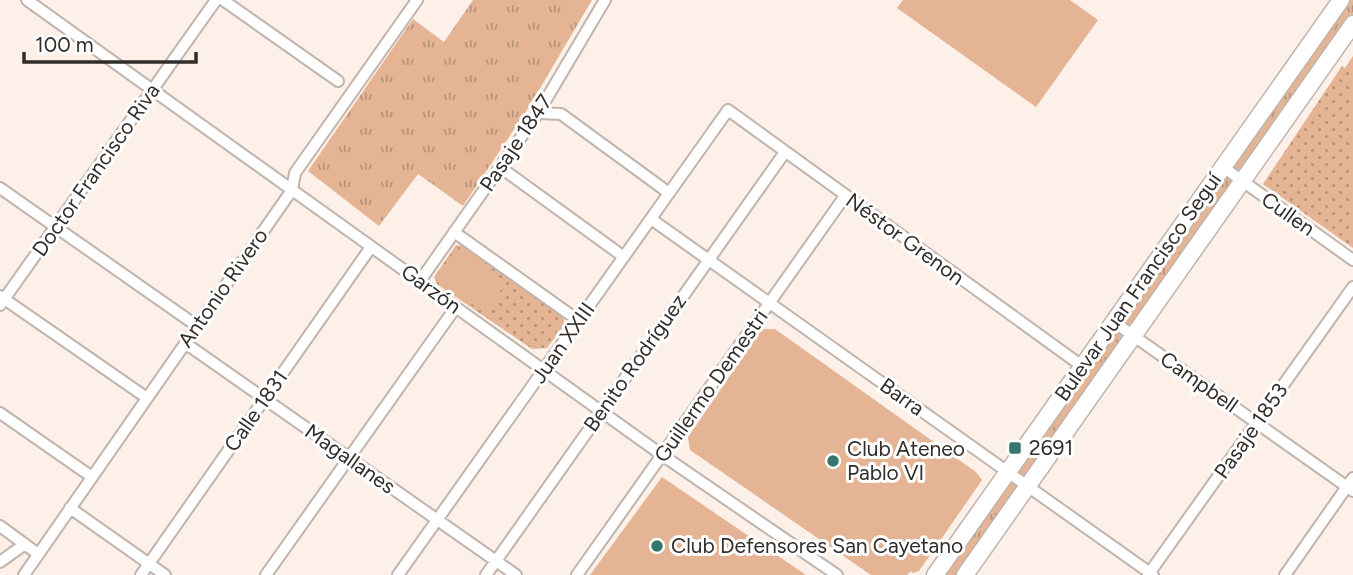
<svg xmlns="http://www.w3.org/2000/svg" width="1353" height="575" font-family="Figtree,sans-serif">
<style>
.grass{fill:url(#grass-tufts)}
.park{fill:url(#park-dots)}
.garden{fill:#e4b494}
.lines{fill:none;stroke-linecap:round;stroke-linejoin:round}
.minor-casing{stroke:#c0b4ac;stroke-width:14}
.secondary-casing{stroke:#c0b4ac;stroke-width:19}
.minor{stroke:#fff;stroke-width:10}
.secondary{stroke:#fff;stroke-width:16}
.poi-dot{fill:#33786d;stroke:#fff;stroke-width:2.5}
.labels{text-anchor:middle;stroke-width:6;stroke-linejoin:round;paint-order:stroke}
.street-label{font-size:21px;fill:#312d2a;stroke:#fff}
.poi-label{font-size:21px;fill:#312d2a;stroke:#fff;text-anchor:start}
</style>
<defs>
<pattern id="grass-tufts" width="24" height="20" patternUnits="userSpaceOnUse" patternTransform="scale(1.75)"><rect width="24" height="20" fill="#e4b494"/><path d="M3 7l-1-3M5 7V3M7 7l1-3M15 17l-1-3M17 17v-4M19 17l1-3" fill="none" stroke="#b99379"/></pattern>
<pattern id="park-dots" width="8" height="8" patternUnits="userSpaceOnUse" patternTransform="scale(1.75)"><rect width="8" height="8" fill="#e4b494"/><path d="M2 2h.1M6 6h.1" fill="none" stroke="#b99379" stroke-width="1.8" stroke-linecap="round"/></pattern>
</defs>
<rect width="100%" height="100%" fill="#fdf0e8"/>
<path class="grass" d="M 473,0 L 592,0 L 529,107 L 463,206 L 418,174 L 379,226 L 308,171 L 413,19 L 444,42 Z
M 1341,0 L 1353,0 L 1353,24 L 965,575 L 935,575 Z"/>
<path class="park" d="M 1353,56 L 1353,248 L 1263,184 L 1342,66 L 1345,68 Z
M 456,245 L 463,246 L 563,317 L 565,324 L 547,348 L 532,349 L 437,284 L 434,277 Z"/>
<path class="garden" d="M 903,0 L 1070,0 L 1098,20 L 1036,107 L 897,8 Z
M 457,248 L 506,283 L 485,313 L 436,279 Z
M 762,329 L 775,329 L 976,472 L 982,480 L 919,571 L 913,573 L 911,571 L 907,575 L 871,575 L 690,450 L 688,437 Z
M 662,477 L 806,575 L 590,575 Z"/>
<g class="lines">
<g class="minor-casing">
<path id="minor" d="M 27,0 L 662,455 L 837,575
M 223,0 L 338,81
M 538,113 L 561,114 L 669,193
M 500,167 L 624,257
M 1223,167 L 1353,260
M 0,188 L 197,326
M 651,219 L 1153,575
M 454,232 L 579,321
M 420,281 L 538,113 L 605,0
M 0,296 L 147,398
M 0,305 L 216,0
M 1114,322 L 1353,491
M 185,343 L 516,575
M 0,413 L 92,477
M 70,508 L 165,575
M 0,526 L 38,554
M 0,562 L 25,544
M 24,575 L 292,190 L 295,173 L 417,0
M 141,575 L 371,247
M 266,575 L 456,307
M 398,575 L 728,110 L 1082,366
M 486,575 L 785,152
M 577,575 L 845,196
M 1148,575 L 1353,287
M 1285,575 L 1353,478"/>
</g>
<g class="secondary-casing">
<path id="secondary" d="M 935,575 L 1341,0
M 965,575 L 1353,24"/>
</g>
<use href="#minor" class="minor"/>
<use href="#secondary" class="secondary"/>
</g>
<g class="poi-dot">
<rect x="1008" y="441" width="14" height="14" rx="3.5"/>
<circle cx="833" cy="461" r="7"/>
<circle cx="657" cy="546" r="7"/>
</g>
<g class="labels">
<g class="street-label">
<text transform="translate(516 143) rotate(-56)" y="7">Pasaje 1847</text>
<text transform="translate(96 170) rotate(-55)" y="7">Doctor Francisco Riva</text>
<text transform="translate(1288 214) rotate(35)" y="7">Cullen</text>
<text transform="translate(905 239) rotate(36)" y="7">Néstor Grenon</text>
<text transform="translate(1138 287) rotate(-55)" y="7">Bulevar Juan Francisco Seguí</text>
<text transform="translate(223 288) rotate(-55)" y="7">Antonio Rivero</text>
<text transform="translate(431 289) rotate(36)" y="7">Garzón</text>
<text transform="translate(563 343) rotate(-55)" y="7">Juan XXIII</text>
<text transform="translate(635 363) rotate(-55)" y="7">Benito Rodríguez</text>
<text transform="translate(1199 382) rotate(35)" y="7">Campbell</text>
<text transform="translate(711 386) rotate(-55)" y="7">Guillermo Demestri</text>
<text transform="translate(902 397) rotate(35)" y="7">Barra</text>
<text transform="translate(256 411) rotate(-55)" y="7">Calle 1831</text>
<text transform="translate(1251 431) rotate(-55)" y="7">Pasaje 1853</text>
<text transform="translate(350 459) rotate(35)" y="7">Magallanes</text>
</g>
<g class="poi-label">
<text x="1029" y="455">2691</text>
<text x="847" y="456">Club Ateneo<tspan x="847" dy="24">Pablo VI</tspan></text>
<text x="671" y="553">Club Defensores San Cayetano</text>
</g>
</g>
<path d="M24 52v10h172v-10" fill="none" stroke="#312d2a" stroke-width="3.5"/>
<text x="35" y="52" font-size="21" fill="#312d2a" stroke="#ffffff" stroke-width="5" paint-order="stroke">100 m</text>
</svg>
